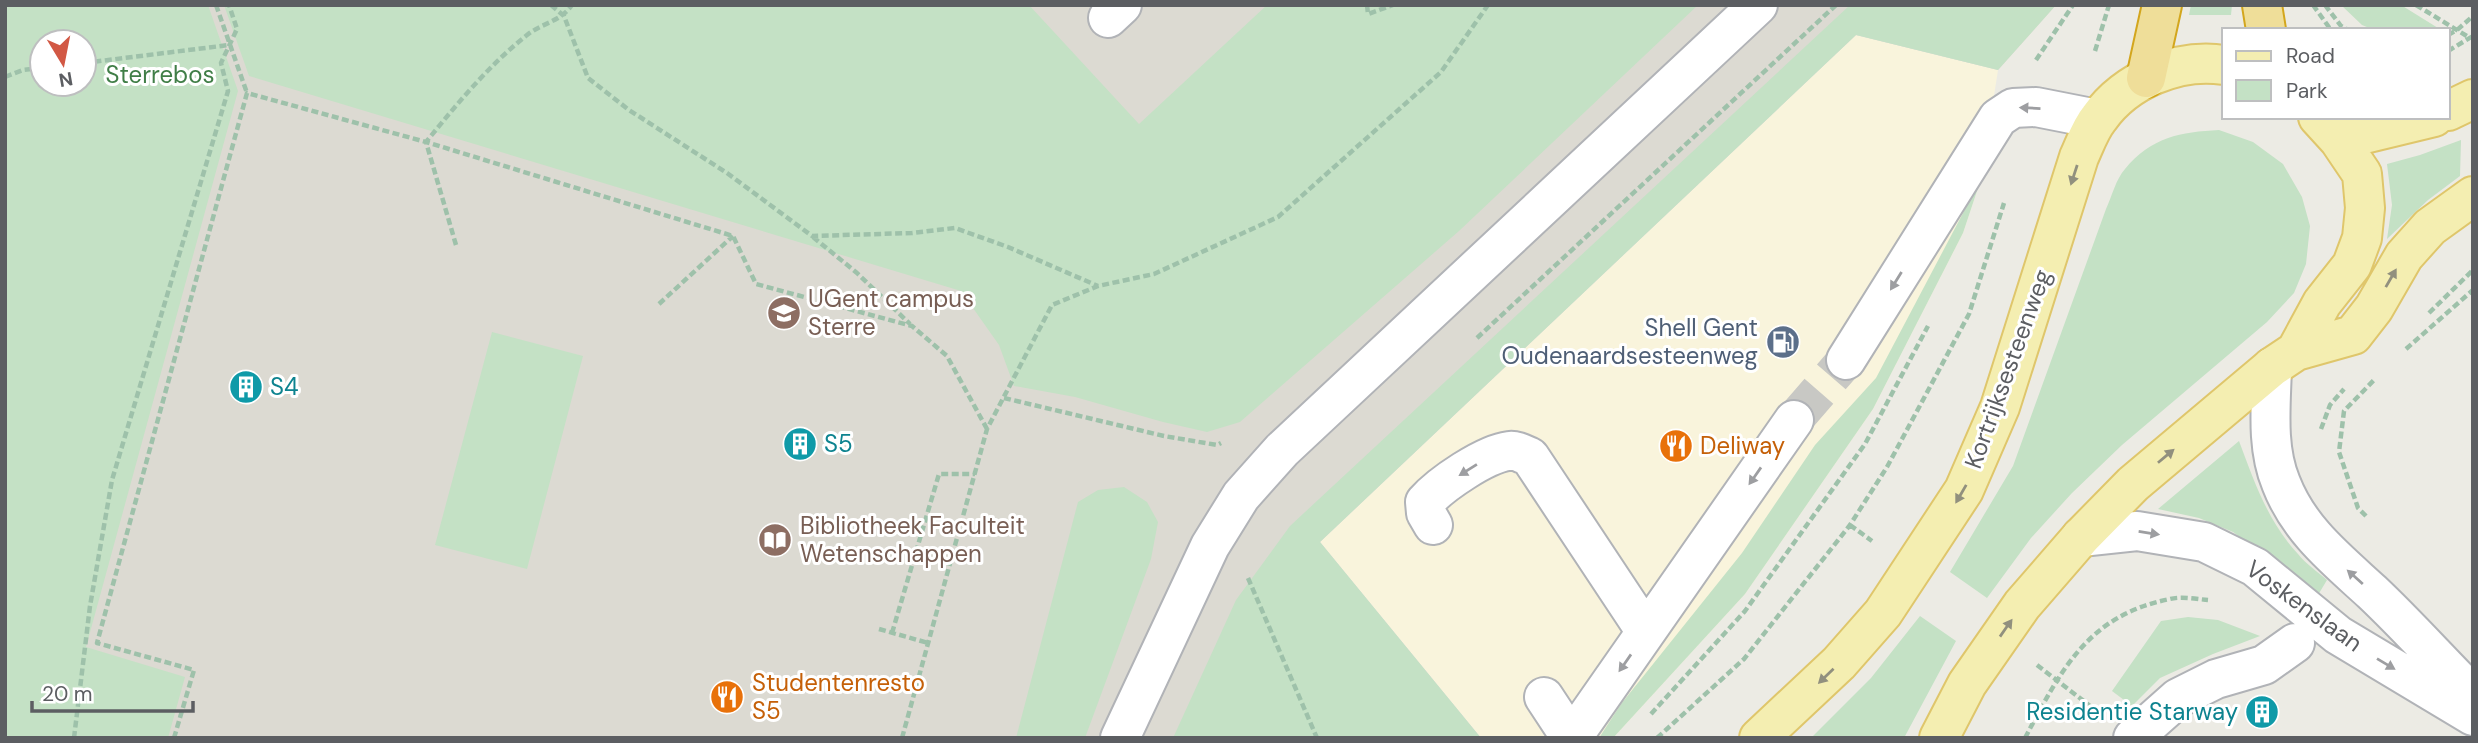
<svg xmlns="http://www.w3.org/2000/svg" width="2478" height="743" font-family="'DM Sans',sans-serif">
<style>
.commercial{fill:#f9f4dc}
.education{fill:#dcdad2;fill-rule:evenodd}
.green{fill:#c4e1c5;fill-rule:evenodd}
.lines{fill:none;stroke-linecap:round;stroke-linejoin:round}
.minor-tunnel{stroke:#c8c8c4;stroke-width:38;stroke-dasharray:38 19;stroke-linecap:butt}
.minor-casing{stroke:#b1b3b7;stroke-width:42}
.major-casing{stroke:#dfc66b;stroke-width:42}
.highway-casing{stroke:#d3a61d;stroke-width:42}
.path{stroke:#9ec1aa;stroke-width:4.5;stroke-dasharray:7 3.5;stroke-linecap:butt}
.minor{stroke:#fff;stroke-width:38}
.major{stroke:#f4eeb1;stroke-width:38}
.highway{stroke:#efde99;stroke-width:38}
.oneway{fill:#9d9ea1}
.oneway2{fill:#91907e}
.labels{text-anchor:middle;stroke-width:6;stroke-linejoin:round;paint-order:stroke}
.park-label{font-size:24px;fill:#407e47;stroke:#fff}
.education-label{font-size:24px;fill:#785e54;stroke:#fff;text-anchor:start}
.service-label{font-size:24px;fill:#4e5e75;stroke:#fff;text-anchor:end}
.street-label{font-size:24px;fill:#5c5e62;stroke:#fff}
.culture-label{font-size:24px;fill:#0d838f;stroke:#fff;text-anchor:start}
.food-label{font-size:24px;fill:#c56008;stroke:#fff;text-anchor:start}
</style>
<rect width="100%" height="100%" fill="#ecebe4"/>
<path class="commercial" d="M 1856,35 L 1998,70 L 1981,179 L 1963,233 L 1873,409 L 1745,594 L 1613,738 L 1481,738 L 1320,542 Z"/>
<path class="education" d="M 5,5 L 2056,5 L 1998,70 L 1856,35 L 1320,542 L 1481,738 L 5,738 ZM 42,42 L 84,42 L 84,84 L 42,84 Z"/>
<path class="green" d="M 5,5 L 208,5 L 238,91 L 86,647 L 185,677 L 168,738 L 5,738 ZM 42,42 L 84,42 L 84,84 L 42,84 Z
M 224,5 L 1029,5 L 1139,124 L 1267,5 L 1698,5 L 1459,231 L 1240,422 L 1207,432 L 1163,422 L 1075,397 L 1014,386 L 999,345 L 961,291 L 249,76 Z
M 1850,5 L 2056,5 L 1998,70 L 1856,35 L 1320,542 L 1481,738 L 1173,738 L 1236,600 L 1290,526 Z
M 2191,5 L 2232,5 L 2231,15 L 2189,15 Z
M 2341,5 L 2401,5 L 2438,28 L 2374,30 L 2362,25 Z
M 2219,130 L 2253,142 L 2283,164 L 2302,197 L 2310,226 L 2306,264 L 2294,293 L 2267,322 L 2122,445 L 2072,493 L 2031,538 L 1987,598 L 1950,572 L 2013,466 L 2106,209 C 2112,196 2116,179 2125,169 C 2151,137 2181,132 2219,130 Z
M 2461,140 L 2460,176 L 2428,200 L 2387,239 L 2392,205 L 2387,164 L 2420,155 Z
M 1981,179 L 1963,233 L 1873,409 L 1745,594 L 1613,738 L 1599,738 L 1621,704 L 1742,553 L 1815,445 L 1876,378 Z
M 492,332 L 583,356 L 527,569 L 435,545 Z
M 2239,441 C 2254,481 2268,522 2298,554 C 2306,564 2318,572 2327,580 L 2318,595 L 2233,532 L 2199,518 L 2158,509 Z
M 1124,487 L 1147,502 L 1158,522 L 1151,559 L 1085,738 L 1016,738 L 1078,502 L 1098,490 Z
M 1920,616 L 1956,641 L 1904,738 L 1811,738 L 1871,678 Z
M 2188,617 L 2218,620 L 2260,636 L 2213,654 L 2160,678 L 2132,706 L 2112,691 L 2161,621 Z"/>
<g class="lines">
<path class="minor-tunnel" d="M 1794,420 L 1846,360"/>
<g class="minor-casing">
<path id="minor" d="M 1108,18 L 1122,5
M 1846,360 L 1998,118 L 2013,108 L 2036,107 L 2097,119
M 2272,367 C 2271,405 2266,447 2281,483 C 2299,530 2336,559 2372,592 C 2407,625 2439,661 2473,695
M 1433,525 L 1426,513 L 1425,502 C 1441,484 1485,454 1509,451 C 1516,450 1523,454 1530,457 L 1646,632
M 2081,537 L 2137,531 L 2204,542 L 2255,567 L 2338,635 L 2473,716
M 1544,697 L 1571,738
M 1120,738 L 1210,546 L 1241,496 L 1282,450 L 1758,5
M 1572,738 L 1794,420
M 2133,738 L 2178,698 L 2216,679 L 2264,665 L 2295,643"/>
</g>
<g class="major-casing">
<path id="major" d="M 2448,111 L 2473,99
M 2339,140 L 2434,117
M 2296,351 L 2322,303 L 2352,265 L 2362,238 L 2365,208 L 2362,174 L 2339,140 L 2318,117
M 1759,738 L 1839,663 L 1883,613 L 1964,490 L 2000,407 L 2079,157 C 2085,144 2090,129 2099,118 C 2126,80 2178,58 2224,65
M 1939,738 L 1967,684 L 2022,605 L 2081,537 L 2133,484 L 2272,367 L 2296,351 L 2353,335 L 2374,308 L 2404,256 L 2430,227 L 2473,196"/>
</g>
<g class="highway-casing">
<path id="highway" d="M 2262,5 L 2266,30
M 2146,78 L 2162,5"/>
</g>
<path class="path" d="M 216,5 L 247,93
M 551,5 L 564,16 L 588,78 L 629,110 L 727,173 L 812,236 L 912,233 L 955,228 L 1008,247 L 1098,286
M 1367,5 L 1368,14 L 1393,5
M 2313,5 L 2331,30
M 2325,5 L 2341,26 L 2348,30
M 2416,5 L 2470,38
M 2448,35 L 2457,30 L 2473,16
M 2095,51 L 2109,5
M 2448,51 L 2473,36
M 2036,60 L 2073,5
M 84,63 L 229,45
M 5,77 L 23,70 L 42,68
M 813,237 L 857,273 L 910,324
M 456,245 L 426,142 C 457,104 488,66 527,35 C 542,23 560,22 572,5
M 659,304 L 733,236
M 2429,313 L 2473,270
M 1477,338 L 1836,5
M 2406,349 L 2473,290
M 1004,398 L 1164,436 L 1217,445 L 1221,443
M 2321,429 L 2330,405 L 2344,389
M 2366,516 L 2358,508 L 2339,452 L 2344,411 L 2375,379
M 1850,525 L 1872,541
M 1248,578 L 1317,738
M 879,629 L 928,643
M 892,633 L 939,474 L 975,474
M 2037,665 L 2094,709
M 1651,714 L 1745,611 L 1865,444 L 1928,326
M 74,738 L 90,606 L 112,480 L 228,91 L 221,63 L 237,29 L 229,5
M 174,738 L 194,670 L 97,643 L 247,93 L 426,142 L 733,236 L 756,284 L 912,326 L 947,356 L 987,429
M 902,738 L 987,429 L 1052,305 L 1098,286 L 1154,274 L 1278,217 L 1441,72 L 1488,5
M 1657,738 L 1744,659 L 1850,525 L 1887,467 L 1969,314 L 2004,203
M 2025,738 C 2061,670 2088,615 2170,599 C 2182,596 2196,599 2208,600"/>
<use href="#minor" class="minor"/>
<use href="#major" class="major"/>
<use href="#highway" class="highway"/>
</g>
<defs><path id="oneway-solid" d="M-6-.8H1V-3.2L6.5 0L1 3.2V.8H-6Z" transform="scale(1.75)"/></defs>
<g class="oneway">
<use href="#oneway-solid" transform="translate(2030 108) rotate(-177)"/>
<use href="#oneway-solid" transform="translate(1896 281) rotate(122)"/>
<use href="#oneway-solid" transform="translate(1468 470) rotate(148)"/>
<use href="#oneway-solid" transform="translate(1755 476) rotate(125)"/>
<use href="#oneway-solid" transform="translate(2149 533) rotate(9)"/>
<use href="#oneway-solid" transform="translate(2355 577) rotate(-138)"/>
<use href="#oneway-solid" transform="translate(1625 663) rotate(125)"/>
<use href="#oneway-solid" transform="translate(2386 664) rotate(31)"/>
</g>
<g class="oneway2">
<use href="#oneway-solid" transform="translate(2074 175) rotate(108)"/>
<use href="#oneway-solid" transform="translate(2391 278) rotate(-60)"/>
<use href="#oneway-solid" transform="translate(2166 456) rotate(-40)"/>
<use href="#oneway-solid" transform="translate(1961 494) rotate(120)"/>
<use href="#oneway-solid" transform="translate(2006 628) rotate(-55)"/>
<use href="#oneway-solid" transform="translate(1826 676) rotate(136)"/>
</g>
<defs>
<g id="university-disc" transform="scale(1.75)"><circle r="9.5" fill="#8d6e63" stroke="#fff"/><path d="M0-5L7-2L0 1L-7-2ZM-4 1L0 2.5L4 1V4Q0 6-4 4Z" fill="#fff"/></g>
<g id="fuel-disc" transform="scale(1.75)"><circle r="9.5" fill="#5c6f8a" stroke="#fff"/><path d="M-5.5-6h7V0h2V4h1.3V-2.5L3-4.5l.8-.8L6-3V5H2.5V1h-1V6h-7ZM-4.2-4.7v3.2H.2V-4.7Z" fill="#fff"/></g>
<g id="building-disc" transform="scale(1.75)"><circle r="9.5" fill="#0f9aa8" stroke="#fff"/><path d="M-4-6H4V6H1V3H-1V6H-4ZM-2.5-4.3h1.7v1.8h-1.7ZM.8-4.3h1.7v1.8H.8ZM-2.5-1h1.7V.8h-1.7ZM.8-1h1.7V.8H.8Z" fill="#fff"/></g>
<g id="restaurant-disc" transform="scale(1.75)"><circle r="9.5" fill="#e8710a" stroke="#fff"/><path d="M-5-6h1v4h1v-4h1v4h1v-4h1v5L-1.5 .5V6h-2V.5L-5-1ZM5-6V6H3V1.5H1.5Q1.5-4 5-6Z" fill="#fff"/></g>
<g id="library-disc" transform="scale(1.75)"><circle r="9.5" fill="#8d6e63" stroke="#fff"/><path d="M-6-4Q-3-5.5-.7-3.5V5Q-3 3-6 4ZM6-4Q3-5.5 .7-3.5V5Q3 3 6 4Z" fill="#fff"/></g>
</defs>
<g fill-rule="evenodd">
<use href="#university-disc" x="784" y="313"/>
<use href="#fuel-disc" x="1783" y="342"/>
<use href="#building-disc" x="246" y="387"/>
<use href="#building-disc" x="800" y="444"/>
<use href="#restaurant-disc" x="1676" y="446"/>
<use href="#library-disc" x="775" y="540"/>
<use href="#restaurant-disc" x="727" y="697"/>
<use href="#building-disc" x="2262" y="712"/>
</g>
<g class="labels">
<g class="park-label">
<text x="160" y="83">Sterrebos</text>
</g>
<g class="education-label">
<text x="808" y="307">UGent campus<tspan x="808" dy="28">Sterre</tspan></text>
<text x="800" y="534">Bibliotheek Faculteit<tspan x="800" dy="28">Wetenschappen</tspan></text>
</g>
<g class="service-label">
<text x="1758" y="336">Shell Gent<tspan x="1758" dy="28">Oudenaardsesteenweg</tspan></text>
</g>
<g class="street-label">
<text transform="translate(2008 369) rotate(-70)" y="8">Kortrijksesteenweg</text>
<text transform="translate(2304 606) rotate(36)" y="8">Voskenslaan</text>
</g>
<g class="culture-label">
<text x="270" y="395">S4</text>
<text x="824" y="452">S5</text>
<text x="2238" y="720" text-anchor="end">Residentie Starway</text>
</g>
<g class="food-label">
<text x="1700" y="454">Deliway</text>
<text x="752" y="691">Studentenresto<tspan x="752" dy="28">S5</tspan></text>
</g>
</g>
<rect width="2478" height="743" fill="none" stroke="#5c5e62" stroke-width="14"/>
<rect x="2222" y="28" width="228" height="91" fill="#ffffff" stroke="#bebfc0" stroke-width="2"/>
<rect x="2236" y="51" width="35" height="10" fill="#f4eeb1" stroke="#bebfc0" stroke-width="2"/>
<text x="2286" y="63" font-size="21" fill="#5c5e62">Road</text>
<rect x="2236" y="80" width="35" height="21" fill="#c4e1c5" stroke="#bebfc0" stroke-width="2"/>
<text x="2286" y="98" font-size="21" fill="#5c5e62">Park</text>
<g transform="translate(63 63) rotate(170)"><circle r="33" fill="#ffffff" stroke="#bebfc0" stroke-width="2"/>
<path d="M0-5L12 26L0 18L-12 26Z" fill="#d25844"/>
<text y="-10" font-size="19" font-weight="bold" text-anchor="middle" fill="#5c5e62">N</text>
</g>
<path d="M32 701v10h161v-10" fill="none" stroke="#5c5e62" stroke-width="3.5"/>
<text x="42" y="701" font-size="21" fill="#5c5e62" stroke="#ffffff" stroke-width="5" paint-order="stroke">20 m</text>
</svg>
